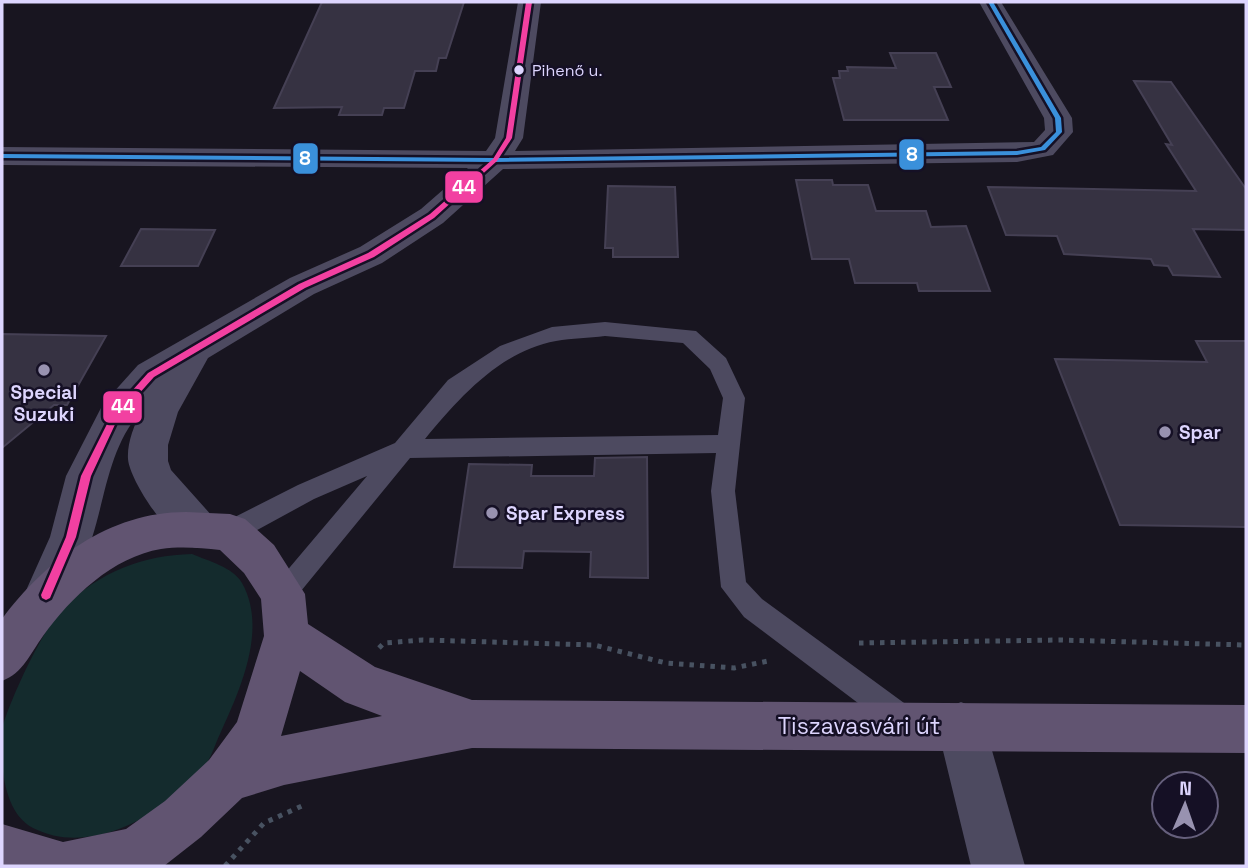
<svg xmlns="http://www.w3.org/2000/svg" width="1248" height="868" font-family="'Space Grotesk',sans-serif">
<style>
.green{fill:#142b2d}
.building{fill:#363242;stroke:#454054;stroke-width:2}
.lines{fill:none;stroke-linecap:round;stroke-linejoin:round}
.path{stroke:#485261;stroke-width:5;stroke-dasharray:4.5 6;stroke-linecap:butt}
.service{fill:#4d4a60;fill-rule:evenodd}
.minor{fill:#4d4a60;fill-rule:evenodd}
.primary{fill:#615471;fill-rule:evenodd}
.bus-1-casing{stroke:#151025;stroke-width:5}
.bus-2-casing{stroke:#151025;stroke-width:5}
.bus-1{fill:#3a90db;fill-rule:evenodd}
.bus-2{fill:#f240a1;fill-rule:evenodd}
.bus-dot{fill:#ddd5fe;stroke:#151025;stroke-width:2.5}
.poi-dot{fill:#9892b0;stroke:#151025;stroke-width:2.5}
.labels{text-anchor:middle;stroke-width:5;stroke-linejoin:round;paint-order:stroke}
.far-bus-label{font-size:16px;fill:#ddd5fe;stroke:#151025;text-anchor:start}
.poi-label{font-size:19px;font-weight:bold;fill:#ddd5fe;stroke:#151025;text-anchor:start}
.near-street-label{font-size:23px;fill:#ddd5fe;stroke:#151025}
.line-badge{stroke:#151025;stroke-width:2.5}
.badge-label{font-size:19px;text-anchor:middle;font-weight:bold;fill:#fff}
</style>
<rect width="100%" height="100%" fill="#181520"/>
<path class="green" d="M 192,554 C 208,561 233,567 242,583 C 268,629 240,690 220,734 C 215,744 211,759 204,767 C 166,813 92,858 33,828 C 2,812 0,760 2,729 C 10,700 43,628 64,607 C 100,572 143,555 192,554 Z"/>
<path class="building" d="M 322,2 L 464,2 L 446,58 L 439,58 L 436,71 L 415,71 L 404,108 L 384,108 L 382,115 L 339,115 L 342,107 L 274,108 Z
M 890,53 L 936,53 L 951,87 L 934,87 L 948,120 L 844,120 L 833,78 L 840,78 L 839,71 L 848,71 L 847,67 L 896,68 Z
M 1134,81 L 1171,82 L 1246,189 L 1246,230 L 1193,229 L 1220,277 L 1173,275 L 1168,266 L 1154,265 L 1151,259 L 1064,254 L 1057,236 L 1006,235 L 988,187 L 1196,191 L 1166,144 L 1172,145 Z
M 796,180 L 832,180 L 833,185 L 868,185 L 876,211 L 926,211 L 931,227 L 966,226 L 990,291 L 919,291 L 917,283 L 855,283 L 849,259 L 812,259 Z
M 608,186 L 675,187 L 678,257 L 613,257 L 613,248 L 605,248 Z
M 141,229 L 215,230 L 198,266 L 121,266 Z
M 2,334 L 106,336 L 67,405 L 54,405 L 2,448 Z
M 1196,341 L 1246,341 L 1246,527 L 1120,525 L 1055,359 L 1207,362 Z
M 647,457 L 648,578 L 590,577 L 591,552 L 524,551 L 522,568 L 454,567 L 469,464 L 532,465 L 531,476 L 594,476 L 595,458 Z"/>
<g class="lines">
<path class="path" d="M 859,643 L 1059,640 L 1246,645
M 379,648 L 384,643 L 423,640 L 594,645 L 666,663 L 734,668 L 768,661
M 225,866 L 264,823 L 304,805"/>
<path class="service" d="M 605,322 L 696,331 L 726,358 L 745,398 L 735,491 L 746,582 L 762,599 L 915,711 L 919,721 L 915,731 L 905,735 L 895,731 L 744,617 L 721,587 L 711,491 L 716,453 L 410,458 L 292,602 L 283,606 L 274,602 L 270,594 L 274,586 L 367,476 L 314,499 L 239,540 L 230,543 L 221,540 L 218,532 L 221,524 L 298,485 L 395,443 L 448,380 L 500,346 L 552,327 ZM 605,336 L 683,343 L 710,369 L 723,398 L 718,435 L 425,439 C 459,398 500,351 556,341 C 572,338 589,338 605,336 Z"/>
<path class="minor" d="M 518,2 L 541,2 L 523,138 L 515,151 L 1034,142 L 1045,130 L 1044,118 L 979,2 L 1001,2 L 1072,118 L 1073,132 L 1053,155 L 1017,162 L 503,169 L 443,223 L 382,263 L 314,294 L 208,358 L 178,412 L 168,445 L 168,461 L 171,470 L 213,517 L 219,530 L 213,543 C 208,544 202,548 197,548 C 173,546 130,482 128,459 C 127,443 134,426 141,411 C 109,448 106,494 92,538 C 83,562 72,586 62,609 L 46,615 L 30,609 L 24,595 L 50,537 L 66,476 L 103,404 L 138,365 L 290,278 L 360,247 L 421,209 L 468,168 L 2,165 L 2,147 L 486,151 L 495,138 Z
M 961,702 L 978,709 L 985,726 L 1025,866 L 971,866 L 937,726 L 944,709 Z"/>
<path class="primary" d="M 186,512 L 230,514 L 245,519 L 274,545 L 305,594 L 308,624 L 375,667 L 472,700 L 1246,705 L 1246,753 L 472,748 L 284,785 L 242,798 L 201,837 L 164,866 L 2,866 L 2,824 L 63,842 L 126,829 L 165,801 L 209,760 L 237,722 L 264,636 L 261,599 L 244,573 L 220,550 C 201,548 181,546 161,549 C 113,557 71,597 43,636 C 30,654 23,673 2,681 L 2,619 C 46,560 109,512 186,512 ZM 300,671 L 345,702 L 382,716 L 281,736 Z"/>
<g class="bus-1-casing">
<path id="bus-1" d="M 988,2 L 993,2 L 1061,118 L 1062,132 L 1045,150 L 1017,155 L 495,162 L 2,158 L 2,154 L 495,158 L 1017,151 L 1041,147 L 1056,132 L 1055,118 Z"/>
</g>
<g class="bus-2-casing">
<path id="bus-2" d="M 526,2 L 532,2 L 512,138 L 497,161 L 434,218 L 374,257 L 305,288 L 154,377 L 119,416 L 91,476 L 76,537 L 50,598 L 46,600 L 42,598 L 41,595 L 66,537 L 81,476 L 113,412 L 148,373 L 299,284 L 368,253 L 430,214 L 493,159 L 506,138 Z"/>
</g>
<use href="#bus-1" class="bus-1"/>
<use href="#bus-2" class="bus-2"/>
</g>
<circle class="bus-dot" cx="519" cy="70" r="6"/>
<g class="poi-dot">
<circle cx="44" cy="370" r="7"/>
<circle cx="1165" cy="432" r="7"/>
<circle cx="492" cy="513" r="7"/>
</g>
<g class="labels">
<g class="far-bus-label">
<text x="532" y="76">Pihenő u.</text>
</g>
<g class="poi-label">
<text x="44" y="399" text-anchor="middle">Special<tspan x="44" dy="22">Suzuki</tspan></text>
<text x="1179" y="439">Spar</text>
<text x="506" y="520">Spar Express</text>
</g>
<g class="near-street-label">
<text x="859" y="734">Tiszavasvári út</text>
</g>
</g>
<g class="line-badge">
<rect x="898" y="138" width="27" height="33" rx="7" fill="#3a90db"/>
<rect x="292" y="142" width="27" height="33" rx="7" fill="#3a90db"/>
<rect x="444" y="170" width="40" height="34" rx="7" fill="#f240a1"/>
<rect x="102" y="390" width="41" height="34" rx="7" fill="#f240a1"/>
</g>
<g class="badge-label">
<text x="912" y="161">8</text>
<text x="305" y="165">8</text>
<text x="464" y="194">44</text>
<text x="123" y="413">44</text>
</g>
<rect width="1248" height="868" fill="none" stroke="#ddd5fe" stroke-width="7"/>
<g transform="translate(1185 805) rotate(2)"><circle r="33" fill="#151025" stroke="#655f7c" stroke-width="2"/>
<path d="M0-5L12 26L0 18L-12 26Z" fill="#9892b0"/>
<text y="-10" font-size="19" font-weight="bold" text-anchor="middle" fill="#ddd5fe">N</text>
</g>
</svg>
